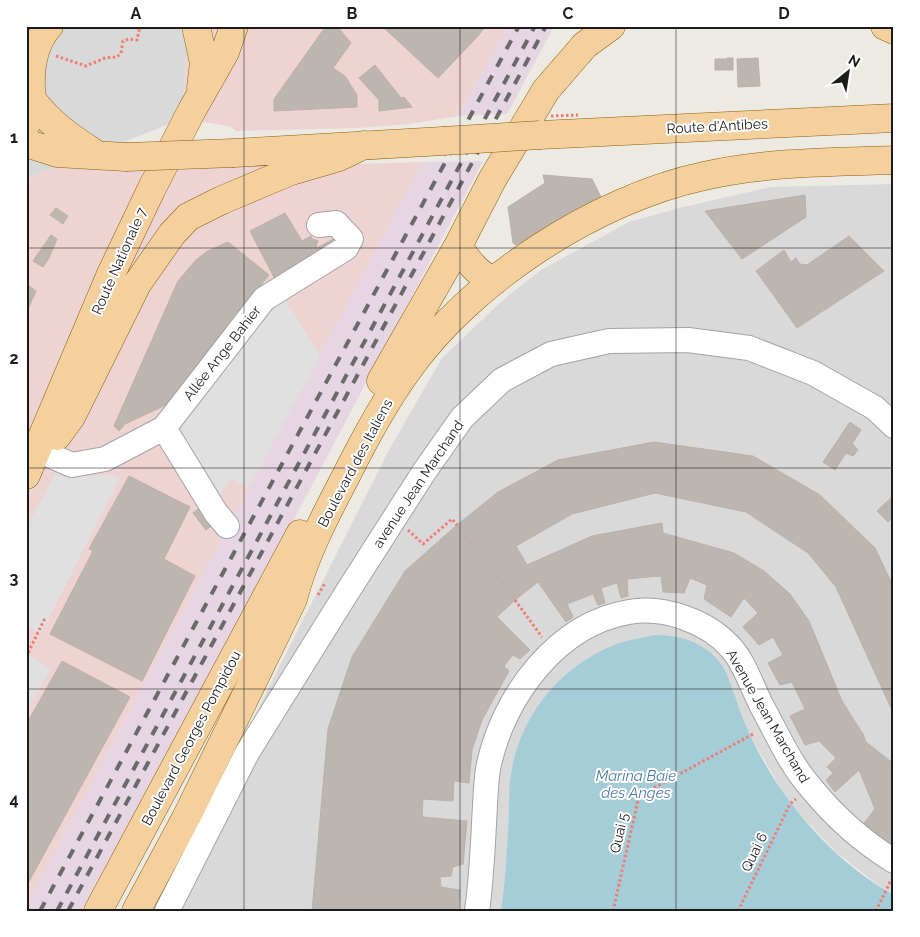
<svg xmlns="http://www.w3.org/2000/svg" width="920" height="937" font-family="Raleway,sans-serif">
<style>
.residential{fill:#dad9d9}
.commercial{fill:#edd3d2}
.industrial{fill:#e6d5e3}
.parking{fill:#e0e0e0}
.water{fill:#a5cdd8}
.building{fill:#bdb5af;stroke:#beb0a6}
.lines{fill:none;stroke-linecap:round;stroke-linejoin:round}
.minor-casing{stroke:#a3a3a3;stroke-width:26}
.major-casing{stroke:#8b6009;stroke-width:29}
.path{stroke:#f07d70;stroke-width:3;stroke-dasharray:2.5 2.5;stroke-linecap:butt}
.minor{stroke:#fff;stroke-width:24}
.major{stroke:#f5d09f;stroke-width:28}
.rail{stroke:#6a6a6a;stroke-width:4;stroke-dasharray:10 10;stroke-linecap:butt}
.major-bridge-casing{stroke:#8b6009;stroke-width:29;stroke-linecap:butt}
.path-bridge{stroke:#f07d70;stroke-width:3;stroke-dasharray:2.5 2.5;stroke-linecap:butt}
.major-bridge{stroke:#f5d09f;stroke-width:28}
.grid{fill:none;stroke:#1c1c1c;stroke-width:1;stroke-opacity:0.55}
.labels{text-anchor:middle;stroke-width:4;stroke-linejoin:round;paint-order:stroke}
.street-label{font-size:14px;fill:#1c1c1c;stroke:#fff}
.water-label{font-size:15px;font-style:italic;fill:#4f7aa5;stroke:#fff}
.neatline{fill:none;stroke:#1c1c1c;stroke-width:2}
.grid-label{font-size:16px;text-anchor:middle;font-weight:bold;fill:#1c1c1c}
</style>
<rect width="100%" height="100%" fill="#edeae3"/>
<path class="residential" d="M 26,26 L 192,26 L 186,58 L 182,119 L 106,149 L 26,178 Z
M 894,184 L 894,895 L 886,891 L 836,852 L 790,804 L 750,735 L 735,698 L 503,900 L 501,911 L 156,911 L 390,448 L 442,358 L 504,299 L 541,270 L 629,222 L 679,208 L 771,187 Z"/>
<path class="commercial" d="M 192,26 L 508,26 L 459,116 L 409,124 L 358,128 L 237,131 L 229,126 L 182,119 L 186,58 Z
M 106,149 L 304,166 L 423,162 L 26,906 L 26,178 Z"/>
<path class="industrial" d="M 508,26 L 554,26 L 507,114 L 459,116 Z
M 483,161 L 281,544 L 81,911 L 26,911 L 26,906 L 423,162 Z"/>
<path class="parking" d="M 282,294 L 320,356 L 248,488 L 230,479 L 214,507 L 172,428 Z
M 57,470 L 74,476 L 113,475 L 120,478 L 41,633 L 26,626 L 26,529 Z
M 26,653 L 51,669 L 26,711 Z"/>
<path class="water" d="M 655,635 C 678,635 701,641 717,659 C 727,670 730,683 735,696 C 739,710 745,723 750,735 C 779,798 833,862 894,895 L 894,911 L 501,911 C 506,879 507,847 509,815 C 509,804 509,792 510,781 C 517,720 557,668 614,645 C 627,640 641,638 655,635 Z"/>
<path class="building" d="M 326,26 L 337,26 L 351,43 L 333,68 L 345,76 L 357,95 L 357,107 L 274,111 L 274,99 Z
M 382,26 L 466,26 L 477,37 L 438,78 Z
M 466,26 L 486,26 L 477,37 Z
M 727,58 L 733,58 L 733,70 L 715,70 L 715,59 L 727,59 Z
M 758,58 L 760,86 L 738,87 L 737,59 Z
M 375,65 L 401,98 L 404,97 L 412,107 L 379,111 L 379,100 L 359,78 Z
M 543,175 L 592,179 L 601,197 L 516,245 L 513,243 L 508,207 L 545,183 Z
M 805,195 L 806,217 L 742,259 L 705,211 Z
M 56,208 L 68,216 L 63,224 L 50,215 Z
M 285,213 L 302,241 L 311,236 L 312,239 L 318,241 L 316,245 L 317,248 L 335,238 L 338,243 L 278,285 L 250,231 Z
M 51,235 L 57,239 L 48,260 L 43,267 L 33,261 Z
M 849,236 L 884,271 L 797,328 L 756,271 L 784,250 L 791,262 L 796,258 L 800,264 L 807,265 Z
M 228,242 L 269,275 L 168,404 L 125,424 L 119,431 L 114,426 L 178,281 L 196,260 L 206,252 Z
M 26,284 L 36,291 L 26,314 Z
M 850,422 L 861,430 L 835,470 L 823,462 Z
M 654,442 L 753,456 L 820,495 L 875,548 L 894,588 L 894,711 L 890,706 L 836,587 L 808,553 L 746,512 L 655,493 L 572,514 L 516,546 L 527,565 L 592,536 L 662,523 L 663,533 L 734,553 L 764,571 L 790,594 L 809,621 L 842,701 L 863,734 L 866,742 L 894,764 L 894,848 L 861,827 L 875,809 L 859,770 L 848,758 L 833,773 L 827,767 L 836,758 L 819,741 L 805,745 L 790,716 L 805,709 L 792,682 L 780,685 L 768,663 L 783,655 L 773,637 L 759,645 L 743,627 L 758,613 L 744,598 L 731,617 L 704,599 L 707,585 L 690,578 L 684,593 L 663,592 L 661,576 L 627,579 L 628,596 L 621,598 L 617,583 L 601,588 L 605,603 L 598,605 L 593,594 L 567,604 L 573,617 L 566,622 L 538,582 L 515,600 L 457,525 L 498,492 L 558,460 Z
M 852,443 L 858,450 L 853,456 L 846,453 Z
M 129,476 L 190,507 L 164,559 L 195,576 L 142,681 L 50,634 L 93,551 L 89,549 Z
M 894,495 L 894,516 L 888,522 L 877,511 Z
M 202,506 L 215,523 L 206,530 L 193,513 Z
M 457,525 L 515,600 L 497,617 L 530,650 L 520,659 L 513,655 L 504,666 L 509,671 L 482,720 L 472,750 L 469,783 L 454,781 L 453,801 L 423,799 L 422,817 L 467,821 L 463,864 L 453,867 L 451,876 L 440,877 L 441,887 L 460,890 L 458,911 L 312,911 L 328,729 L 352,657 L 405,571 Z
M 62,661 L 130,697 L 26,887 L 26,725 Z
M 848,758 L 859,770 L 835,792 L 826,780 Z"/>
<g class="lines">
<g class="minor-casing">
<path id="minor" d="M 164,428 L 216,513 L 227,526
M 26,445 L 72,465 L 105,459 L 164,428 L 264,299 L 346,248 L 351,239 L 336,223 L 319,225
M 167,911 L 247,753 L 346,594 L 424,472 L 462,418 L 502,380 L 551,354 L 609,341 L 688,340 L 749,348 L 813,373 L 875,408 L 894,426
M 477,911 C 482,876 483,841 485,805 C 486,792 486,777 489,764 C 504,696 557,624 629,612 C 664,606 708,621 732,649 C 746,665 754,693 765,712 C 779,738 792,767 812,789 C 835,817 863,842 894,861"/>
</g>
<g class="major-casing">
<path id="major" d="M 196,26 L 204,63 L 201,88
M 885,26 L 894,30
M 33,101 C 51,125 73,139 97,155
M 26,124 C 33,109 33,105 31,89 C 30,68 34,43 49,26
M 540,135 L 894,118
M 26,143 L 57,153 L 126,157
M 234,153 L 443,141
M 458,246 C 468,261 477,274 494,281
M 381,381 L 458,246 L 492,180 L 546,90 L 585,45 L 611,26
M 57,436 L 71,417 L 137,284 L 172,234 L 188,217 L 222,200 L 291,171 L 339,157 L 364,145
M 26,475 L 111,274 L 151,190 L 192,110 L 225,52 L 234,26
M 98,911 L 300,534
M 136,911 L 187,816 L 293,599 C 304,556 325,516 346,476 C 364,440 383,404 407,371 C 470,281 596,199 704,176 C 766,162 830,162 894,160"/>
</g>
<path class="path" d="M 56,56 L 86,66 L 105,58 L 117,57 L 121,53 L 123,41 L 129,39 L 137,40 L 140,26
M 408,530 L 423,544 L 452,519 L 457,525
M 318,595 L 325,583
M 515,600 L 542,637
M 26,657 L 45,618
M 613,911 L 639,796 L 755,733
M 738,911 L 790,804 L 796,799
M 876,911 L 891,880"/>
<use href="#minor" class="minor"/>
<use href="#major" class="major"/>
<path class="rail" d="M 40,911 L 519,26
M 57,911 L 535,26
M 68,911 L 546,26"/>
<g class="major-bridge-casing">
<path id="major-bridge" d="M 443,141 L 540,135
M 126,157 L 234,153"/>
</g>
<path class="path-bridge" d="M 551,116 L 578,115"/>
<use href="#major-bridge" class="major-bridge"/>
</g>
<path class="grid" d="M 244,26 L 244,911M 460,26 L 460,911M 676,26 L 676,911M 26,248 L 894,248M 26,468 L 894,468M 26,689 L 894,689"/>
<g class="labels">
<g class="street-label">
<text transform="translate(717 126) rotate(-3)" y="5">Route d'Antibes</text>
<text transform="translate(119 261) rotate(-66)" y="5">Route Nationale 7</text>
<text transform="translate(222 353) rotate(-52)" y="5">Allée Ange Bahier</text>
<text transform="translate(355 463) rotate(-62)" y="5">Boulevard des Italiens</text>
<text transform="translate(418 484) rotate(-56)" y="5">avenue Jean Marchand</text>
<text transform="translate(768 716) rotate(60)" y="5">Avenue Jean Marchand</text>
<text transform="translate(191 738) rotate(-62)" y="5">Boulevard Georges Pompidou</text>
<text transform="translate(619 833) rotate(-77)" y="5">Quai 5</text>
<text transform="translate(754 852) rotate(-64)" y="5">Quai 6</text>
</g>
<g class="water-label">
<text x="636" y="781">Marina Baie<tspan x="636" dy="17">des Anges</tspan></text>
</g>
</g>
<rect width="920" height="937" fill="none" stroke="#ffffff" stroke-width="55"/>
<g transform="translate(848 72) rotate(30)" stroke="#ffffff" stroke-width="4" paint-order="stroke">
<path d="M0-4L9 19L0 12L-9 19Z" fill="#1c1c1c"/>
<text y="-8" font-size="14" font-weight="bold" text-anchor="middle" fill="#1c1c1c">N</text>
</g>
<rect x="28" y="28" width="864" height="882" class="neatline"/>
<g class="grid-label">
<text x="136" y="19">A</text>
<text x="352" y="19">B</text>
<text x="568" y="19">C</text>
<text x="784" y="19">D</text>
<text x="14" y="143">1</text>
<text x="14" y="364">2</text>
<text x="14" y="584">3</text>
<text x="14" y="805">4</text>
</g>
</svg>
